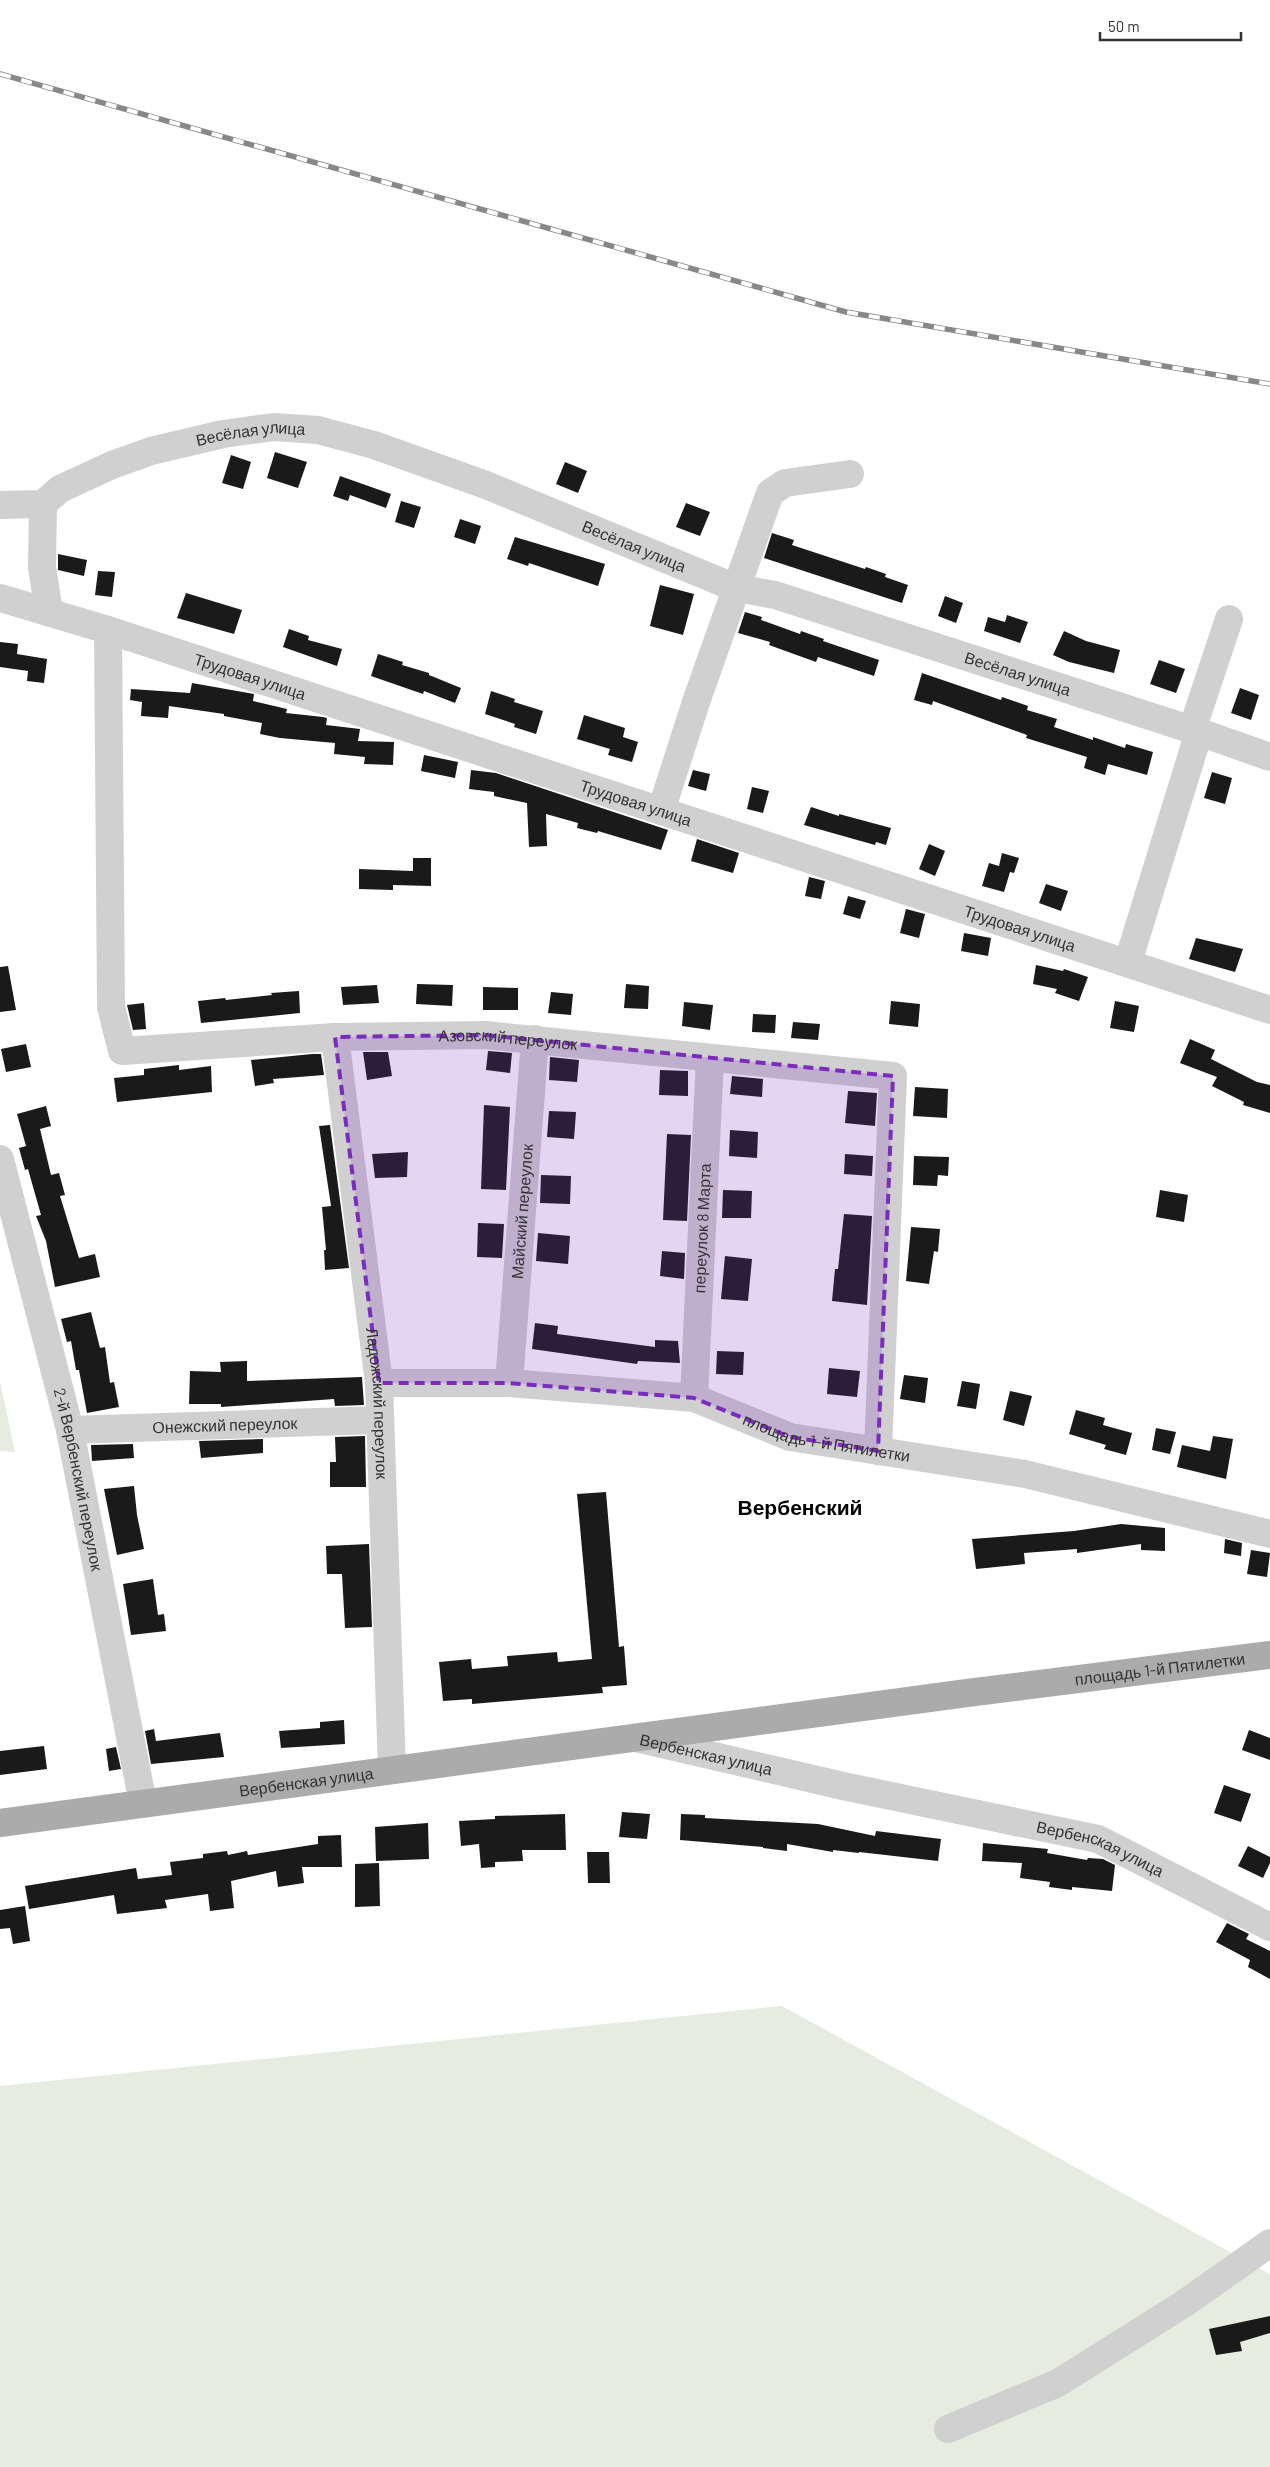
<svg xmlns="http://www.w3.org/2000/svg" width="1270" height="2467" font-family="Barlow,sans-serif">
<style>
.green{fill:#e6ecdf}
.building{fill:#1a1a1a}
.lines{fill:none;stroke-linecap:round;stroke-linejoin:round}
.minor{stroke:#d0d0d0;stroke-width:28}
.major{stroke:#ababab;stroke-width:28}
.rail-casing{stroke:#888;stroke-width:5.5}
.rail{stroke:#fff;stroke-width:4;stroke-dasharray:11;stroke-linecap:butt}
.marked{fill:#7b2cbf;fill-opacity:0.2;stroke:#7b2cbf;stroke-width:4;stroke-dasharray:10 6;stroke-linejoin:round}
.labels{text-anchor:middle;stroke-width:5;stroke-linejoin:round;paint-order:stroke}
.street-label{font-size:16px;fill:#333;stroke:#fff}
.district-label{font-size:21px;font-weight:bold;fill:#000;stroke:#fff}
</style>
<rect width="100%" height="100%" fill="#fff"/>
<path class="green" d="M 0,1381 L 15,1452 L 0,1451 Z
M 782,2006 L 1270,2274 L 1270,2467 L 0,2467 L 0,2086 Z"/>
<path class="building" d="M 275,452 L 307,462 L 298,488 L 267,478 Z
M 231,455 L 251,462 L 243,489 L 222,483 Z
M 565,462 L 587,471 L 578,493 L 556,484 Z
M 340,476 L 391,494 L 386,508 L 350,495 L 348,501 L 333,496 Z
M 401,501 L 421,507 L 414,528 L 395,522 Z
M 686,503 L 710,512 L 700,536 L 676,527 Z
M 460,519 L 481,526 L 475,544 L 454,537 Z
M 772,533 L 794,540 L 792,545 L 865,569 L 866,567 L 886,574 L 885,577 L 908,585 L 902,603 L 764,558 Z
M 515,537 L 605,564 L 598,586 L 529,563 L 528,566 L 507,559 Z
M 58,554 L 87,560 L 84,576 L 58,570 Z
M 98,571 L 115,572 L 112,597 L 95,595 Z
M 660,585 L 694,594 L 683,635 L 650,626 Z
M 186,593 L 242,610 L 234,634 L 177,618 Z
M 945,596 L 963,603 L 956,623 L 938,616 Z
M 745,612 L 762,617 L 761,620 L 800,634 L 801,631 L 824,639 L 823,641 L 879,660 L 874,676 L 818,657 L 816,662 L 769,645 L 770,642 L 738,633 Z
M 1007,615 L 1028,622 L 1020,643 L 984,631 L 988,617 L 1005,622 Z
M 289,629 L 309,636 L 308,640 L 342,649 L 337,666 L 283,647 Z
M 1064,631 L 1086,641 L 1120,650 L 1114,673 L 1069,662 L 1053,655 Z
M 0,642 L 18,644 L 17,654 L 47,659 L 44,683 L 27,681 L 28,671 L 0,667 Z
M 378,654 L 403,662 L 402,665 L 429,673 L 429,675 L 461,688 L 455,703 L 424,691 L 423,694 L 371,676 Z
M 1159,660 L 1185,669 L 1176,693 L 1150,684 Z
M 922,673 L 1001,700 L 1002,697 L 1028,706 L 1027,710 L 1057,719 L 1054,727 L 1093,740 L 1093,737 L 1125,748 L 1126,744 L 1153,752 L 1147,775 L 1108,764 L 1105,775 L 1084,768 L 1087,757 L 1026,738 L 1027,735 L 933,701 L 932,705 L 914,700 Z
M 192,683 L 254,694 L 253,701 L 287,709 L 286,713 L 323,717 L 327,718 L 326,725 L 360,729 L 358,741 L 394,742 L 393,765 L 364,764 L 365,757 L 334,754 L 335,743 L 280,738 L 260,734 L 262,723 L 224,716 L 224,714 L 169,706 L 168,718 L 141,716 L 142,702 L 130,700 L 131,689 L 190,693 Z
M 1240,688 L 1259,695 L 1251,720 L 1231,713 Z
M 491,691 L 515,699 L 514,702 L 543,711 L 536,734 L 514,727 L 515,724 L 485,714 Z
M 584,715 L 625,728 L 623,737 L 638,742 L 632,762 L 608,755 L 610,749 L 577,739 Z
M 424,755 L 458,762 L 455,778 L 421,771 Z
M 471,770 L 496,773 L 668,830 L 661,850 L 598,831 L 597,833 L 577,828 L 578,823 L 546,814 L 547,846 L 529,847 L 527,803 L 494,796 L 494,792 L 469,789 Z
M 693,770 L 710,774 L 706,791 L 688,786 Z
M 1212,772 L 1232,778 L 1225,804 L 1204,798 Z
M 752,787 L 769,791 L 763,813 L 747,809 Z
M 811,807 L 839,816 L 839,814 L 891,828 L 886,845 L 876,842 L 875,845 L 804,825 Z
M 697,839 L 739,853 L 733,873 L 691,861 Z
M 929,844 L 945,851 L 935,876 L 919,869 Z
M 1002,853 L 1019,858 L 1014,873 L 1010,872 L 1004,892 L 982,886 L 989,863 L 999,866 Z
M 413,858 L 431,858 L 431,886 L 393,885 L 393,890 L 359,889 L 359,869 L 413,871 Z
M 809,877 L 825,881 L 821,899 L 805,896 Z
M 1046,884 L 1068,891 L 1061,911 L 1039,903 Z
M 848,896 L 866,901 L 860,919 L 843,914 Z
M 906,909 L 925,914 L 919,938 L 900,933 Z
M 964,933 L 991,938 L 988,956 L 961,951 Z
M 1196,938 L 1243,949 L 1235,972 L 1189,959 Z
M 1036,965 L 1063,971 L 1064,969 L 1088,977 L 1079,1001 L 1055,993 L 1057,989 L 1033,984 Z
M 8,966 L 16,1010 L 0,1012 L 0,967 Z
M 417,984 L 453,985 L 452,1006 L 416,1004 Z
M 626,984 L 649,986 L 648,1009 L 624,1008 Z
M 377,985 L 379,1003 L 343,1005 L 341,987 Z
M 483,987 L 518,988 L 518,1010 L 483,1010 Z
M 299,991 L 300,1013 L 201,1023 L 198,1001 L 225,998 L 226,1000 L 272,995 L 271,993 Z
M 551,992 L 573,994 L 571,1015 L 548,1013 Z
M 891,1001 L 920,1004 L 918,1027 L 889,1024 Z
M 1115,1001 L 1139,1006 L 1134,1032 L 1110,1028 Z
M 684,1002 L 713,1005 L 710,1030 L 682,1026 Z
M 144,1003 L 146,1029 L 133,1030 L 127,1005 Z
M 753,1014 L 776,1015 L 775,1033 L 752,1032 Z
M 793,1022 L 820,1024 L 818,1040 L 791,1038 Z
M 1190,1039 L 1215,1050 L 1211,1059 L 1257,1082 L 1270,1085 L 1270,1113 L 1243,1105 L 1244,1102 L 1212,1086 L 1217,1077 L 1180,1063 Z
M 26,1044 L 31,1067 L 6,1072 L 1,1049 Z
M 488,1051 L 512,1053 L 510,1073 L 486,1070 Z
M 363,1052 L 388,1052 L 392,1076 L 367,1080 Z
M 312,1054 L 321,1054 L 324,1075 L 273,1079 L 274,1083 L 255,1086 L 251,1060 Z
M 550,1057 L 579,1060 L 577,1082 L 549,1080 Z
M 179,1065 L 179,1070 L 211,1066 L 212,1092 L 117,1102 L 114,1078 L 144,1075 L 144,1069 Z
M 660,1070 L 688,1071 L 688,1096 L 659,1095 Z
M 732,1076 L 763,1079 L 762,1097 L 730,1094 Z
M 915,1087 L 948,1089 L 947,1118 L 913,1116 Z
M 848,1091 L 877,1093 L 875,1126 L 845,1123 Z
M 484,1105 L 510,1107 L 506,1190 L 481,1189 Z
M 46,1106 L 51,1126 L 40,1129 L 51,1175 L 59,1173 L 65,1195 L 60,1196 L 79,1258 L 95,1254 L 100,1277 L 55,1287 L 46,1241 L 36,1216 L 41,1215 L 28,1169 L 25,1170 L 19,1148 L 26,1146 L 17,1114 Z
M 549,1111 L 576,1112 L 574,1139 L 547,1137 Z
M 330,1125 L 349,1268 L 325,1270 L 324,1250 L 326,1250 L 322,1207 L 331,1206 L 319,1126 Z
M 730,1130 L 758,1132 L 757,1158 L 729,1156 Z
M 667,1134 L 691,1135 L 687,1221 L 663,1220 Z
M 408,1152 L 407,1177 L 375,1178 L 372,1154 Z
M 845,1154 L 873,1156 L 872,1176 L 844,1174 Z
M 914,1156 L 949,1157 L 948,1176 L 938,1175 L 937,1186 L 913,1185 Z
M 541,1175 L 571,1176 L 570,1204 L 540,1203 Z
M 723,1190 L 752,1191 L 751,1218 L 722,1218 Z
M 1160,1190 L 1188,1195 L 1184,1222 L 1156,1217 Z
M 844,1214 L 872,1216 L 867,1305 L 832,1301 L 835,1269 L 838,1269 Z
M 478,1223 L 504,1224 L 502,1258 L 477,1257 Z
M 911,1227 L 940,1229 L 938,1252 L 934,1251 L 929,1284 L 906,1281 Z
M 538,1233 L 570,1236 L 568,1264 L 536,1261 Z
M 662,1251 L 685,1253 L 684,1279 L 660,1276 Z
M 725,1256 L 752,1259 L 748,1301 L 721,1299 Z
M 91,1312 L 100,1348 L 105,1347 L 110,1383 L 114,1382 L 119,1407 L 87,1413 L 79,1370 L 76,1370 L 71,1341 L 67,1342 L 61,1319 Z
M 535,1323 L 558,1326 L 557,1334 L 655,1347 L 655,1340 L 678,1341 L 680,1363 L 638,1361 L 637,1364 L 532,1349 Z
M 717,1351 L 744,1352 L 743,1375 L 716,1374 Z
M 247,1361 L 247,1381 L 362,1377 L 364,1405 L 335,1406 L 334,1399 L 221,1407 L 221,1404 L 189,1404 L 190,1371 L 221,1372 L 220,1362 Z
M 829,1368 L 860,1371 L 857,1397 L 827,1394 Z
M 904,1375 L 928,1378 L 925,1403 L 900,1399 Z
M 962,1381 L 980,1384 L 976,1409 L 957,1406 Z
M 1010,1391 L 1032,1396 L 1024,1426 L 1003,1420 Z
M 1076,1410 L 1105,1418 L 1103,1425 L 1132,1433 L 1126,1455 L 1104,1449 L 1106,1445 L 1069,1434 Z
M 1156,1428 L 1176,1432 L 1170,1454 L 1152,1450 Z
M 365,1436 L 366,1487 L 330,1487 L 330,1462 L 336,1462 L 335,1437 Z
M 1213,1436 L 1233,1439 L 1226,1479 L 1177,1467 L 1182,1445 L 1210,1451 Z
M 263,1439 L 263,1453 L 201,1458 L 199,1441 Z
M 133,1444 L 134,1458 L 92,1461 L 91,1445 Z
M 134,1486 L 137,1515 L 144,1549 L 117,1555 L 104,1489 Z
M 606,1492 L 619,1647 L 624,1646 L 627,1685 L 602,1687 L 603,1693 L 472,1704 L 472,1699 L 443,1701 L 439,1662 L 471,1659 L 472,1669 L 508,1666 L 507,1656 L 557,1652 L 558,1662 L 592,1659 L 577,1494 Z
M 1121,1524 L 1165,1528 L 1165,1551 L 1141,1550 L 1141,1544 L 1077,1553 L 1077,1549 L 1024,1553 L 1025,1564 L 976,1569 L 972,1539 L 1074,1531 Z
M 1225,1539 L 1242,1543 L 1241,1556 L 1224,1553 Z
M 369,1544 L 372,1627 L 345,1628 L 342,1574 L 327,1574 L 326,1546 Z
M 1251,1550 L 1270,1553 L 1267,1577 L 1247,1574 Z
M 153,1579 L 158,1615 L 164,1614 L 166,1631 L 131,1635 L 123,1584 Z
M 344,1720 L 345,1744 L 281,1748 L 279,1731 L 320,1728 L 320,1722 Z
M 154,1729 L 156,1741 L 220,1733 L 224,1757 L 151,1764 L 145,1731 Z
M 1249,1730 L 1270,1738 L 1270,1760 L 1242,1750 Z
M 44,1746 L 47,1769 L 0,1775 L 0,1751 Z
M 116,1747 L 121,1769 L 109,1771 L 106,1749 Z
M 1224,1785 L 1251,1794 L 1241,1822 L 1214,1813 Z
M 622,1812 L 650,1814 L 647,1839 L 619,1837 Z
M 565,1814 L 566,1850 L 522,1850 L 523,1861 L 495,1862 L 495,1867 L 481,1868 L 479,1844 L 461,1846 L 459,1821 L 495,1819 L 495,1816 Z
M 681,1814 L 705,1815 L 705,1818 L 818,1824 L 875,1836 L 876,1831 L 941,1839 L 938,1861 L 859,1852 L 859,1853 L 833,1850 L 833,1852 L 787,1844 L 787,1851 L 763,1848 L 763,1847 L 680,1840 Z
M 428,1823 L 429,1859 L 376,1861 L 375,1827 Z
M 341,1835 L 342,1867 L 302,1867 L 304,1883 L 278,1887 L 276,1871 L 231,1881 L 234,1908 L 210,1911 L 208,1894 L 165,1900 L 167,1908 L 117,1914 L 114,1895 L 29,1909 L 25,1886 L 136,1868 L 138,1879 L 172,1875 L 170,1862 L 203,1858 L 203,1854 L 227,1851 L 228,1855 L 247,1851 L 248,1855 L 318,1844 L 318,1836 Z
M 983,1843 L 1048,1849 L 1047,1853 L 1087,1860 L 1088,1858 L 1103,1859 L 1115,1865 L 1112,1891 L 1072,1887 L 1072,1890 L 1049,1887 L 1050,1882 L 1020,1878 L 1022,1863 L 982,1861 Z
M 1248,1846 L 1270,1857 L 1270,1863 L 1263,1878 L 1238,1866 Z
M 587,1852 L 609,1852 L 610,1883 L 588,1883 Z
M 379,1863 L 380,1906 L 355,1907 L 355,1864 Z
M 25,1906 L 30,1941 L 13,1944 L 10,1928 L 0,1929 L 0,1910 Z
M 1227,1923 L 1249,1934 L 1246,1939 L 1270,1951 L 1270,1979 L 1248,1967 L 1250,1960 L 1216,1942 Z
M 1270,2316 L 1270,2333 L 1240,2342 L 1242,2351 L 1216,2355 L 1209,2329 Z"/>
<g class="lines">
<g class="minor">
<path d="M 43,504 L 42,567 L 49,612"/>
<path id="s1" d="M 0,505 L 43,504 L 60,489 L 112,465 L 151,451 L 223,434 L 274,427 L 318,430 L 374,445 L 486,485 L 736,588 L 775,595 L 1199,732 L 1270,757"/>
<path id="s2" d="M 0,598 L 108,630 L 1270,1010"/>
<path id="s3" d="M 108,630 L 111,1007 L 122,1051 L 335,1037 L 485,1035 L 893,1076 L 878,1451"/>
<path d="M 1192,730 L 1229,619"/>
<path d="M 661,811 L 696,702 L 770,493 L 785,483 L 850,474"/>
<path d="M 1128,962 L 1199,732"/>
<path id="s4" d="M 335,1037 L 379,1383 L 392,1770"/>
<path id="s5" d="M 0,1159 L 70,1430 L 143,1803"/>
<path id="s6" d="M 379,1383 L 509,1383 L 694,1398 L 790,1437 L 1025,1474 L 1270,1534"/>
<path id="s7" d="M 509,1383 L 535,1039"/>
<path id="s8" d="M 694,1398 L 710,1058"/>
<path id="s9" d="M 70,1430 L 380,1420"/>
<path id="s10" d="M 636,1738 L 843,1786 L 1098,1839 L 1270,1927"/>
<path d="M 948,2429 L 1058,2383 L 1185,2303 L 1270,2243"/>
</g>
<path class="major" id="s11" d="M 0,1823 L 967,1693 L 1270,1655"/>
<g class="rail-casing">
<path id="rail" d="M 0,74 L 846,312 L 1270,384"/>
</g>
<use href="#rail" class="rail"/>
</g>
<path class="marked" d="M 485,1035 L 893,1076 L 878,1451 L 790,1437 L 694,1398 L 509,1383 L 379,1383 L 335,1037 Z"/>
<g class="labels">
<g class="street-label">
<text dy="6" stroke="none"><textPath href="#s1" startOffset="266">Весёлая улица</textPath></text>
<text dy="6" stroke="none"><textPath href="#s1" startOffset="671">Весёлая улица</textPath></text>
<text dy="6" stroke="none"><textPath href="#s1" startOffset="1076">Весёлая улица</textPath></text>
<text dy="6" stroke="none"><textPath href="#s2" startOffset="262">Трудовая улица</textPath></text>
<text dy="6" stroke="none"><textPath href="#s2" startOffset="668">Трудовая улица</textPath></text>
<text dy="6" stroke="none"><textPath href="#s2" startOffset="1072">Трудовая улица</textPath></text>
<text dy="6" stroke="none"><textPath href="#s3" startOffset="809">Азовский переулок</textPath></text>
<text dy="6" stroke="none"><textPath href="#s7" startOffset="172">Майский переулок</textPath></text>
<text dy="6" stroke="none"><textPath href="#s8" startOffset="170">переулок 8 Марта</textPath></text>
<text dy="6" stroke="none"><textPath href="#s4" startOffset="369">Ладожский переулок</textPath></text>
<text dy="6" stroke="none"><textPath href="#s9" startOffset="155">Онежский переулок</textPath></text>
<text dy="6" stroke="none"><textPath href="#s6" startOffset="455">площадь 1-й Пятилетки</textPath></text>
<text dy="6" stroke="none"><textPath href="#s5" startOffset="330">2-й Вербенский переулок</textPath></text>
<text dy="6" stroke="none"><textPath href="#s11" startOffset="1170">площадь 1-й Пятилетки</textPath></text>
<text dy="6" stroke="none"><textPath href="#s10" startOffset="72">Вербенская улица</textPath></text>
<text dy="6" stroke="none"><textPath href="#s11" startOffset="309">Вербенская улица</textPath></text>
<text dy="6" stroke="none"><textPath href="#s10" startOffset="478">Вербенская улица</textPath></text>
</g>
<g class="district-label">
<text x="800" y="1515">Вербенский</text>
</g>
</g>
<path d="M1100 32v8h141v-8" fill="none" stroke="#333333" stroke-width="2.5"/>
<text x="1108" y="32" font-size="15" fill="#333333" stroke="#ffffff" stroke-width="4" paint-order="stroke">50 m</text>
</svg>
